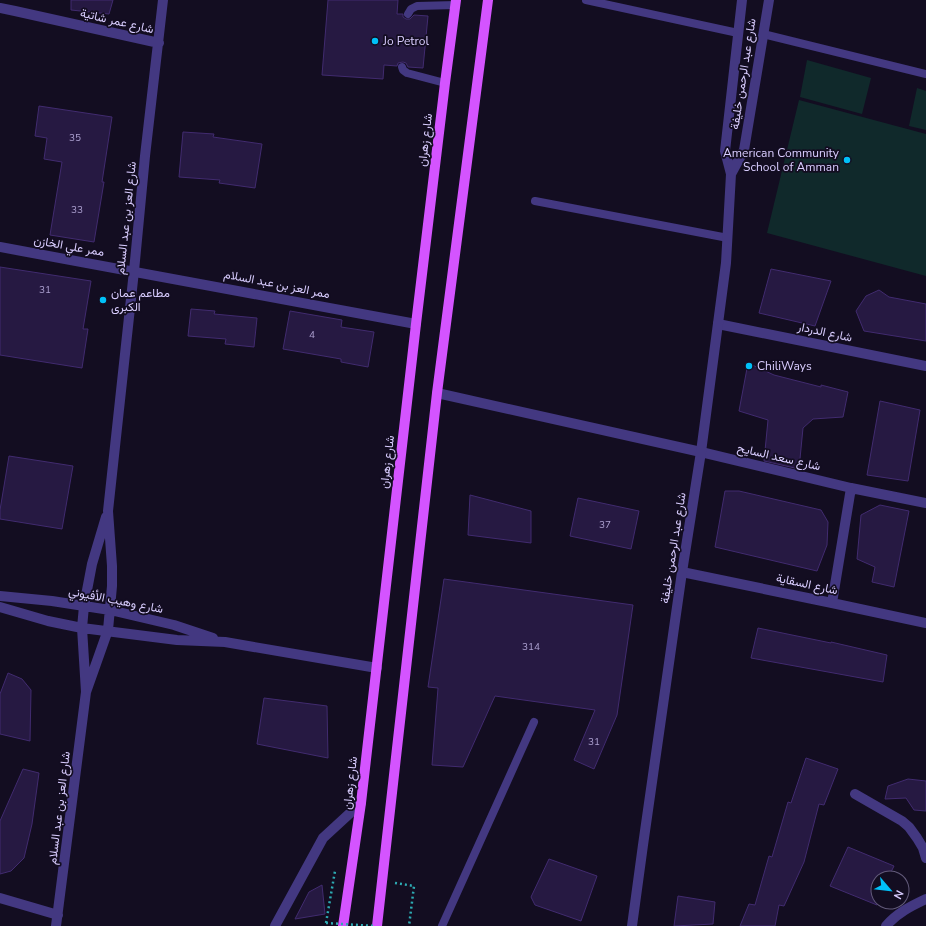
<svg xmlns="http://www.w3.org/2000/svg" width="926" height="926" font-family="'Nunito Sans',Vazirmatn,sans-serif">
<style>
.green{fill:#10292b}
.building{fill:#261942;stroke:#412b6f}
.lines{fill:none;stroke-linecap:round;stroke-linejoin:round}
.path{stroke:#2dabb3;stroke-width:2.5;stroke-dasharray:2 3;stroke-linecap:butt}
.service{stroke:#433881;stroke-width:8}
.minor{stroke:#433881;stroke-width:10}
.tertiary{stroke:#433881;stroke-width:10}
.primary{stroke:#d454ff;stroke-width:10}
.path-bridge{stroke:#2dabb3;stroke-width:2.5;stroke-dasharray:2 3;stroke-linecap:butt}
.poi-dot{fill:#00c1f8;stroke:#130d21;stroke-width:1.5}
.labels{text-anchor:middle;stroke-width:3.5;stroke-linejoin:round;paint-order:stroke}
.number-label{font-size:10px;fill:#aca0d0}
.street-label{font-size:12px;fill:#d9cdff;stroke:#130d21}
.poi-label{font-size:12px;fill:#d9cdff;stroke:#130d21;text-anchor:start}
</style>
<rect width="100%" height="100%" fill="#130d21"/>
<path class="green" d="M 807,60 L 871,78 L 862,114 L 800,97 Z
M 917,88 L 926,91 L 926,130 L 909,126 Z
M 799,100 L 926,134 L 926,276 L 767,233 Z"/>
<path class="building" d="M 71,0 L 113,0 L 109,14 L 71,10 Z
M 328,0 L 398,0 L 397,14 L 403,14 L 403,17 L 406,19 L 410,19 L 414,15 L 428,16 L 423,68 L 408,67 L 406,63 L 403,62 L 398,63 L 397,66 L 384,65 L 383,79 L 322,75 Z
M 39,106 L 112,117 L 102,182 L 104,182 L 94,242 L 50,235 L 62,162 L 44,159 L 47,138 L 35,136 Z
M 183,132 L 214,134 L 213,137 L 262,144 L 255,188 L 219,183 L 220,180 L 179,177 Z
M 0,267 L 91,281 L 83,329 L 88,329 L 82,368 L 0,355 Z
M 771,269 L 831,281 L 815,326 L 759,313 Z
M 879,290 L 889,297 L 926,304 L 926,341 L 864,331 L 856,311 L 866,296 Z
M 191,309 L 215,311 L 214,314 L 257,318 L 254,347 L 225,344 L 226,339 L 188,336 Z
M 290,311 L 342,320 L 341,327 L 374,332 L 368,367 L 341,362 L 341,359 L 283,349 Z
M 748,363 L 774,375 L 821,387 L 821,385 L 848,392 L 843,417 L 813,419 L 803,428 L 799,469 L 764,461 L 768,420 L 739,411 Z
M 880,401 L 920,410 L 908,481 L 867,475 Z
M 9,456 L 73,466 L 62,529 L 0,519 L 0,510 Z
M 725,491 L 739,491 L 821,510 L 828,522 L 827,545 L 817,571 L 715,547 Z
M 470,495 L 531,511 L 531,543 L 468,535 Z
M 578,498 L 639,511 L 631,549 L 570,536 Z
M 880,505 L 909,511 L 894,587 L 872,582 L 875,567 L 857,559 L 861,515 Z
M 444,579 L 633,605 L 617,715 L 594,769 L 574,760 L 595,710 L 495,696 L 463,767 L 432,765 L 438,688 L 428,687 Z
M 758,628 L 831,643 L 831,642 L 887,655 L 883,682 L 751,658 Z
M 8,673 L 22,679 L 31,690 L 30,741 L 0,734 L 0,694 Z
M 264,698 L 327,706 L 328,758 L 257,744 Z
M 806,758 L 838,769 L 824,805 L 819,804 L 804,862 L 784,906 L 779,905 L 775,926 L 740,926 L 749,904 L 755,905 L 769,856 L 772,857 L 788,802 L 791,803 Z
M 23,769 L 39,773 L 32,824 L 24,858 L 11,871 L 0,874 L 0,821 Z
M 908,779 L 926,781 L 926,811 L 914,810 L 906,798 L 885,799 L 888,786 Z
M 848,847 L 894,866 L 888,878 L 878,878 L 878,902 L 877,905 L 830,886 Z
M 549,859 L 597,876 L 581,921 L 535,905 L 531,897 Z
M 322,885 L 325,914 L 295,919 L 309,892 Z
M 678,896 L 715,902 L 713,924 L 674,926 Z"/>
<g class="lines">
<path class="path" d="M 395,883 L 414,886 L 409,926
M 326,923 L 335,871"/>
<path class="service" d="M 586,0 L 738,33
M 408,14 L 411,9 L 417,6 L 456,5
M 763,34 L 926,74
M 402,67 L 403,70 L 407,73 L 445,83
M 535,201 L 728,238
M 442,926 L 534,722"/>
<path class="minor" d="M 0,8 L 15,11 L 159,43
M 0,247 L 416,324
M 718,324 L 926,366
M 437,393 L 701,452 L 851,488 L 926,503
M 682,572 L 832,603 L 926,623
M 0,596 L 52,601 L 110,610 L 174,625 L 213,638
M 832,603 L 851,488
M 0,607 L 48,621 L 82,628 L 177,640 L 225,642 L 377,668
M 86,692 L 108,630 L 112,586 L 112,566 L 108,511 L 134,271 L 145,156 L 163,0
M 855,794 L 902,821 L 909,827 L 917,838 L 923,848 L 926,858
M 0,898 L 58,915
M 56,926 L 86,692 L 82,628 L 84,606 L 92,564 L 106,517
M 275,926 L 323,838 L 361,803
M 886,926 C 897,913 911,906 926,899"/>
<path class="tertiary" d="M 731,174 L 744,150 L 769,0
M 632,926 L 643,845 L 682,572 L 701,452 L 726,263 L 731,174 L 725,151 L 742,0"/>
<path class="primary" d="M 343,926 L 361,803 L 416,324 L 445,83 L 456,0
M 377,926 L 437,393 L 488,0"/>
<path class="path-bridge" d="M 326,923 L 375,926"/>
</g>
<g class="poi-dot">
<circle cx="375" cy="41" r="4"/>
<circle cx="847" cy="160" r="4"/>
<circle cx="103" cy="300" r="4"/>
<circle cx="749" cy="366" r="4"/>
</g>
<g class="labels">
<g class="number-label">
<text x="75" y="141">35</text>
<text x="77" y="213">33</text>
<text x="45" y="293">31</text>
<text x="312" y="338">4</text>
<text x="605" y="528">37</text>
<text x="531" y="650">314</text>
<text x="594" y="745">31</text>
</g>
<g class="street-label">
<text transform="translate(117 21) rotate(13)" y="4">شارع عمر شاتية</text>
<text transform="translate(743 74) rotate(-81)" y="4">شارع عبد الرحمن خليفة</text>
<text transform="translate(425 140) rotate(-83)" y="4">شارع زهران</text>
<text transform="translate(126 218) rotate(-84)" y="4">شارع العز بن عبد السلام</text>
<text transform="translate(69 246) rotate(10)" y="4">ممر علي الخازن</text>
<text transform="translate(277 284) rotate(11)" y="4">ممر العز بن عبد السلام</text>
<text transform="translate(825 332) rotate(12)" y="4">شارع الدردار</text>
<text transform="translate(779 457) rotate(13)" y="4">شارع سعد السايح</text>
<text transform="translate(387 462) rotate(-83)" y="4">شارع زهران</text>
<text transform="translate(673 548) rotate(-81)" y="4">شارع عبد الرحمن خليفة</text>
<text transform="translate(807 584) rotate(12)" y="4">شارع السقاية</text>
<text transform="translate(116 600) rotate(11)" y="4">شارع وهيب الأفيوني</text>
<text transform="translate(350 783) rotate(-83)" y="4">شارع زهران</text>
<text transform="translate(59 808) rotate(-83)" y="4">شارع العز بن عبد السلام</text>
</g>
<g class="poi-label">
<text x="383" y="45">Jo Petrol</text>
<text x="839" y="157" text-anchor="end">American Community<tspan x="839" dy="14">School of Amman</tspan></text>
<text x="111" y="297">مطاعم عمان<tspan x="111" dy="14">الكبرى</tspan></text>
<text x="757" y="370">ChiliWays</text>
</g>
</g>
<g transform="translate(890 890) rotate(118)"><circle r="19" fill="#130d21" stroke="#625a7a"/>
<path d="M0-3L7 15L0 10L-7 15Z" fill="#00c1f8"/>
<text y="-6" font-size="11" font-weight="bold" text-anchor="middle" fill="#d9cdff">N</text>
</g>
</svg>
